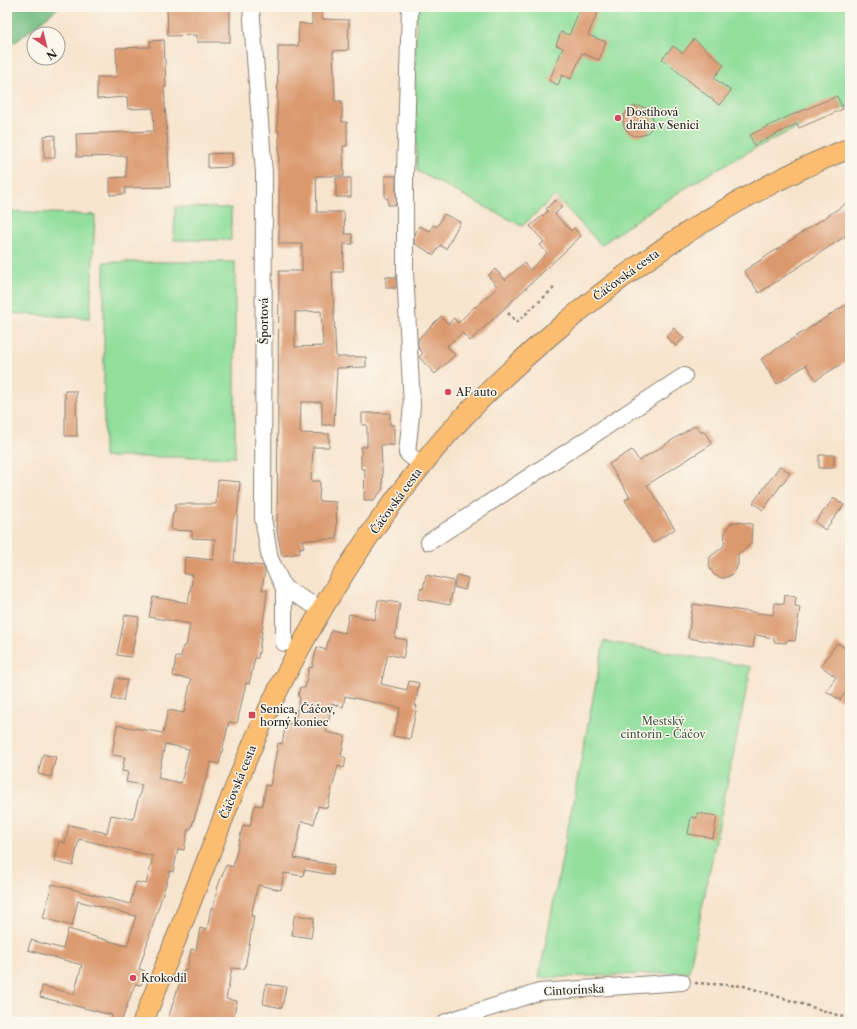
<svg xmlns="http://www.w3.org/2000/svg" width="857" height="1029" font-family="'Libre Caslon Text',serif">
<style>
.green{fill:#92df9c;stroke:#577e5c}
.forest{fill:#75be84;stroke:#486d50}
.building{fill:#db996e;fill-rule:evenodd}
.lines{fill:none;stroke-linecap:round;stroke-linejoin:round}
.minor-casing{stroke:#8a8074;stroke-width:18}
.major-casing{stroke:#8a8074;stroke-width:22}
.path{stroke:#8a8074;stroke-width:2.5;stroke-dasharray:3 3;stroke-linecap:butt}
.minor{stroke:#fff;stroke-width:16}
.major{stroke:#fcbd6f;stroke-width:20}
.poi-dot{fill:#d1495b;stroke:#fbf7ec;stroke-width:1.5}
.labels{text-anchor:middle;stroke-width:3;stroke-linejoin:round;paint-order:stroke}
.poi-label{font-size:11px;fill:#1c1c1c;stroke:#fbf7ec;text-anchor:start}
.street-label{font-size:11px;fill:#1c1c1c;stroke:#fbf7ec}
.park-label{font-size:11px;fill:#3f5642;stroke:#fbf7ec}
</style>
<rect width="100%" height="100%" fill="#fbf7ec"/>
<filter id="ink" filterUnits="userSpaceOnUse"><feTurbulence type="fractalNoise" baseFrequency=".025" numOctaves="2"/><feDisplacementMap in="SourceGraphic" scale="8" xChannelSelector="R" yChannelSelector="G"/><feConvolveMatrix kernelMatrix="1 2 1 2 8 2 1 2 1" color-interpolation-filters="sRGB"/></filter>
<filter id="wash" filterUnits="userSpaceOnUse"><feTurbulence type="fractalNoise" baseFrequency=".012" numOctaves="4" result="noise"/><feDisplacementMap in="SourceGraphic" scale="16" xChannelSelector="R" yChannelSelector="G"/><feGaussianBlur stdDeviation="0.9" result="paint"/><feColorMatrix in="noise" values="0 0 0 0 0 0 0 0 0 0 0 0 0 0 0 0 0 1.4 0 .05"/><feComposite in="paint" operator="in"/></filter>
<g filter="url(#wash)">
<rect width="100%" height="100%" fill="#f7e4cd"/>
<path class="green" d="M 417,7 L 850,7 L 850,106 C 761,139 677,190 601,245 L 555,196 L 522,226 L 417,171 L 415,66 Z
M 175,207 L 231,208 L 231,240 L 174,240 Z
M 7,211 L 95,215 L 90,318 L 7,313 Z
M 104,262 L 235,262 L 235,457 L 104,457 Z
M 604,641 L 751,667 L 689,972 L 539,978 Z"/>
<path class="forest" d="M 7,7 L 59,7 L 17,41 L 7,45 Z"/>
<g id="blocks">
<path class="building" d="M 167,7 L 230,7 L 230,42 L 197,42 L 197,35 L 168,36 Z
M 312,7 L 322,7 L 322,19 L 349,20 L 348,50 L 333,51 L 335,101 L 342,101 L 342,122 L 347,122 L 347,146 L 343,146 L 344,176 L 316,176 L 317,212 L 344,212 L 345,234 L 352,234 L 353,244 L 344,244 L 343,272 L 332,272 L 336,357 L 366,357 L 366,367 L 337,368 L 334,425 L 322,425 L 322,402 L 301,402 L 300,433 L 329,434 L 329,447 L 313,447 L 311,481 L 320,481 L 319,501 L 336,502 L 337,539 L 302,540 L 304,547 L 299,548 L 300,553 L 282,556 L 277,531 L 279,271 L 302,271 L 302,244 L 279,244 L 279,131 L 277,131 L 278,46 L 298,46 L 299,23 L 312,25 ZM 321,311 L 323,346 L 295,347 L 295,312 Z
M 581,7 L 600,7 L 588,35 L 606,42 L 599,60 L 582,53 L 571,79 L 562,75 L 558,85 L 549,81 L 563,48 L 556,45 L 561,32 L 569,35 Z
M 694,39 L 724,65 L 714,78 L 731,91 L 719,105 L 662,59 L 673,46 L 683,53 Z
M 164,40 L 166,87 L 164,87 L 170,187 L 125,188 L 125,194 L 110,195 L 110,178 L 126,177 L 126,156 L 77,157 L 76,134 L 154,131 L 153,108 L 128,109 L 127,97 L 97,99 L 97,77 L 117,77 L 116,48 L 150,47 L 150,41 Z
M 837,96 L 843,109 L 799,128 L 797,124 L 754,145 L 750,135 L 787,117 Z
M623 121a15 15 0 1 1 30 0a15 15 0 1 1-30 0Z
M 55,135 L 55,158 L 44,158 L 44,136 Z
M 232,153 L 232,167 L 208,168 L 208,154 Z
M 385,176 L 396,176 L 396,205 L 388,205 L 388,198 L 385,198 Z
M 336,178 L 351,178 L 351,197 L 336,197 Z
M 555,200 L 562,207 L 555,214 L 571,231 L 574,228 L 581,236 L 470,341 L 462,333 L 447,346 L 455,355 L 435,374 L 419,357 L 423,353 L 418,348 L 418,339 L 441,316 L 448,324 L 454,318 L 458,323 L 475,306 L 476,307 L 498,287 L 488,276 L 495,269 L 505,280 L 524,263 L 530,270 L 547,253 L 540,245 L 544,242 L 530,226 L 548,211 L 546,209 Z
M 850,201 L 850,233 L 759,293 L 744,271 Z
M 444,214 L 460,222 L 446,249 L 440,245 L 434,255 L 414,243 L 414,237 L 419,226 L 430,231 L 433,225 L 437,227 Z
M 386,277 L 396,277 L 396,288 L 386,288 Z
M 850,302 L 850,358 L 816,380 L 806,365 L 777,384 L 761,359 Z
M 674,328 L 684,338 L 676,346 L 666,337 Z
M 65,391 L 76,391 L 77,436 L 65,436 Z
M 362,413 L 390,413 L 390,425 L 394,425 L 394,445 L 381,445 L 383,489 L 374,500 L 364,500 L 365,469 L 361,469 L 361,447 L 367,447 L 367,425 L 362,425 Z
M 696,425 L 701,433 L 704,431 L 712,444 L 647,485 L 675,529 L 653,543 L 625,500 L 630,497 L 609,464 L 632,450 L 639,461 Z
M 819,455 L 834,455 L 834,468 L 819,468 Z
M 780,466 L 790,473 L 763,510 L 753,503 Z
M 218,480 L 240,482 L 234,562 L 263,566 L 265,570 L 262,590 L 267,590 L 265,610 L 258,658 L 255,658 L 249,684 L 246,683 L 237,723 L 229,722 L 219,764 L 211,762 L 191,829 L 188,829 L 184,850 L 178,849 L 173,872 L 170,871 L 139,969 L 145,971 L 141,985 L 135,984 L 121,1022 L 110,1022 L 112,1015 L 40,997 L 42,986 L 74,994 L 82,965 L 28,950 L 31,940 L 63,949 L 68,929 L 127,946 L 136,916 L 78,901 L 72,926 L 43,918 L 52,884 L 130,904 L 136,882 L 146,884 L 153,856 L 79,839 L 73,866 L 55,862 L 59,841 L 65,843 L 69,825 L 107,833 L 111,815 L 133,819 L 142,785 L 126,782 L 128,772 L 122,771 L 125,757 L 112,755 L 117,725 L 163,733 L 168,710 L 184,713 L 191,679 L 173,676 L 176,657 L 181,657 L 183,646 L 186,646 L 190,624 L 149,617 L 153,597 L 188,603 L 193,575 L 184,574 L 185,557 L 213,560 L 215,539 L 192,538 L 192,531 L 171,530 L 173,512 L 175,512 L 175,504 L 216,504 ZM 165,744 L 189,749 L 181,783 L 158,778 Z
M 834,498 L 844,505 L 825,530 L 815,522 Z
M 737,522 L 752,524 L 751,544 L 738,554 L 738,565 L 733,574 L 724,578 L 719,577 L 714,575 L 709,567 L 710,557 L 724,546 L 725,530 L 732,523 Z
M 426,575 L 454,581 L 450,605 L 418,599 L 421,588 L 423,589 Z
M 457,575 L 468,578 L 465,590 L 454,587 Z
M 785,595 L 796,597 L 795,606 L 800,607 L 795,641 L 787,640 L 786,643 L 774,642 L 774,638 L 755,635 L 753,648 L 688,638 L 693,604 L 773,615 L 775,603 L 784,604 Z
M 378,600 L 400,603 L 395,638 L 407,640 L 403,658 L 388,654 L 381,684 L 407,690 L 409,681 L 419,683 L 415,706 L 417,706 L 410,739 L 393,736 L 400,708 L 345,696 L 343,707 L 332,704 L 326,732 L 345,736 L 341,756 L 346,758 L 344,768 L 338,766 L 327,808 L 318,806 L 314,824 L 302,821 L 294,858 L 334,865 L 333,875 L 304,870 L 303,876 L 284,873 L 281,890 L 258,885 L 251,916 L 254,916 L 245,968 L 243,969 L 232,968 L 226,999 L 237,1001 L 232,1022 L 167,1022 L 184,969 L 187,970 L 191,949 L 196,950 L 200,928 L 207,930 L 211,908 L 213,908 L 218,886 L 226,865 L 233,867 L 243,825 L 250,826 L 255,805 L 262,806 L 266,785 L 270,786 L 278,743 L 282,744 L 286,723 L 294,725 L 300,697 L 298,697 L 300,687 L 305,688 L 309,667 L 312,668 L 317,647 L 326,650 L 331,630 L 345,633 L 349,614 L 375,620 Z
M 125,615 L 139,617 L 131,657 L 117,655 Z
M 837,643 L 850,651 L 850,694 L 846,692 L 840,700 L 826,691 L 836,677 L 821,666 Z
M 116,678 L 127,680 L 123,701 L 112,699 Z
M 43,754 L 56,757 L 51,777 L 38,774 Z
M 697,813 L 717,816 L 713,838 L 688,834 L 691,817 L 697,818 Z
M 296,915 L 314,918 L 311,938 L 292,935 L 294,917 Z
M 266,984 L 286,987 L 282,1008 L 263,1004 Z"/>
</g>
</g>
<g filter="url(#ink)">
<use href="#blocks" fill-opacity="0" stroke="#8a8074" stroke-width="1"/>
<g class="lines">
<g class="minor-casing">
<path id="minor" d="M 251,7 L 264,173 L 263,518 L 270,559 L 284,588 L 322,610
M 410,7 L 405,172 L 405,272 L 412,406 L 407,453 L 421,465
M 429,542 L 684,376
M 284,588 L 284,643
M 446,1022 L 539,992 L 682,982"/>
</g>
<g class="major-casing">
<path id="major" d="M 143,1022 C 167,962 191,902 214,842 C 234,790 254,737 280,686 C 319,609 367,533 422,465 C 460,416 506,373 553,333 C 642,257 741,191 850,148"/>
</g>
<path class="path" d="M 508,313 L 517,322 L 556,286
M 695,983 L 744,986 L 850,1019"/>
<use href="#minor" class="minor"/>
<use href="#major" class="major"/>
</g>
</g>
<g class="poi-dot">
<circle cx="618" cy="118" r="4"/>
<circle cx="448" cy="392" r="4"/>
<rect x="248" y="711" width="8" height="8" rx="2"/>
<circle cx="133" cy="978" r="4"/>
</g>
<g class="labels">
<g class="poi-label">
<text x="626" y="116">Dostihová<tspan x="626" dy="13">dráha v Senici</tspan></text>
<text x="456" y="396">AF auto</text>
<text x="260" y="713">Senica, Čáčov,<tspan x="260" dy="13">horný koniec</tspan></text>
<text x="141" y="982">Krokodíl</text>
</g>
<g class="street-label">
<text transform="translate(626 275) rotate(-36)" y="4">Čáčovská cesta</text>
<text transform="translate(264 321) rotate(-90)" y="4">Športová</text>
<text transform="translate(396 501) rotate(-54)" y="4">Čáčovská cesta</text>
<text transform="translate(238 782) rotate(-68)" y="4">Čáčovská cesta</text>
<text transform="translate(574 990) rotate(-3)" y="4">Cintorínska</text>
</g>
<g class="park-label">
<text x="663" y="725">Mestský<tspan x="663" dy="13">cintorín - Čáčov</tspan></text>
</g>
</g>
<rect width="857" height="1029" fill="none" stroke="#fbf7ec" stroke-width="24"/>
<g transform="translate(46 46) rotate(145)"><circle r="19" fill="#fbf7ec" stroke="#a29f99"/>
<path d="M0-3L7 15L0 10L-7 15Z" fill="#d1495b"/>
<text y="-6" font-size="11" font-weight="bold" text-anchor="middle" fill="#1c1c1c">N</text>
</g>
</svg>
